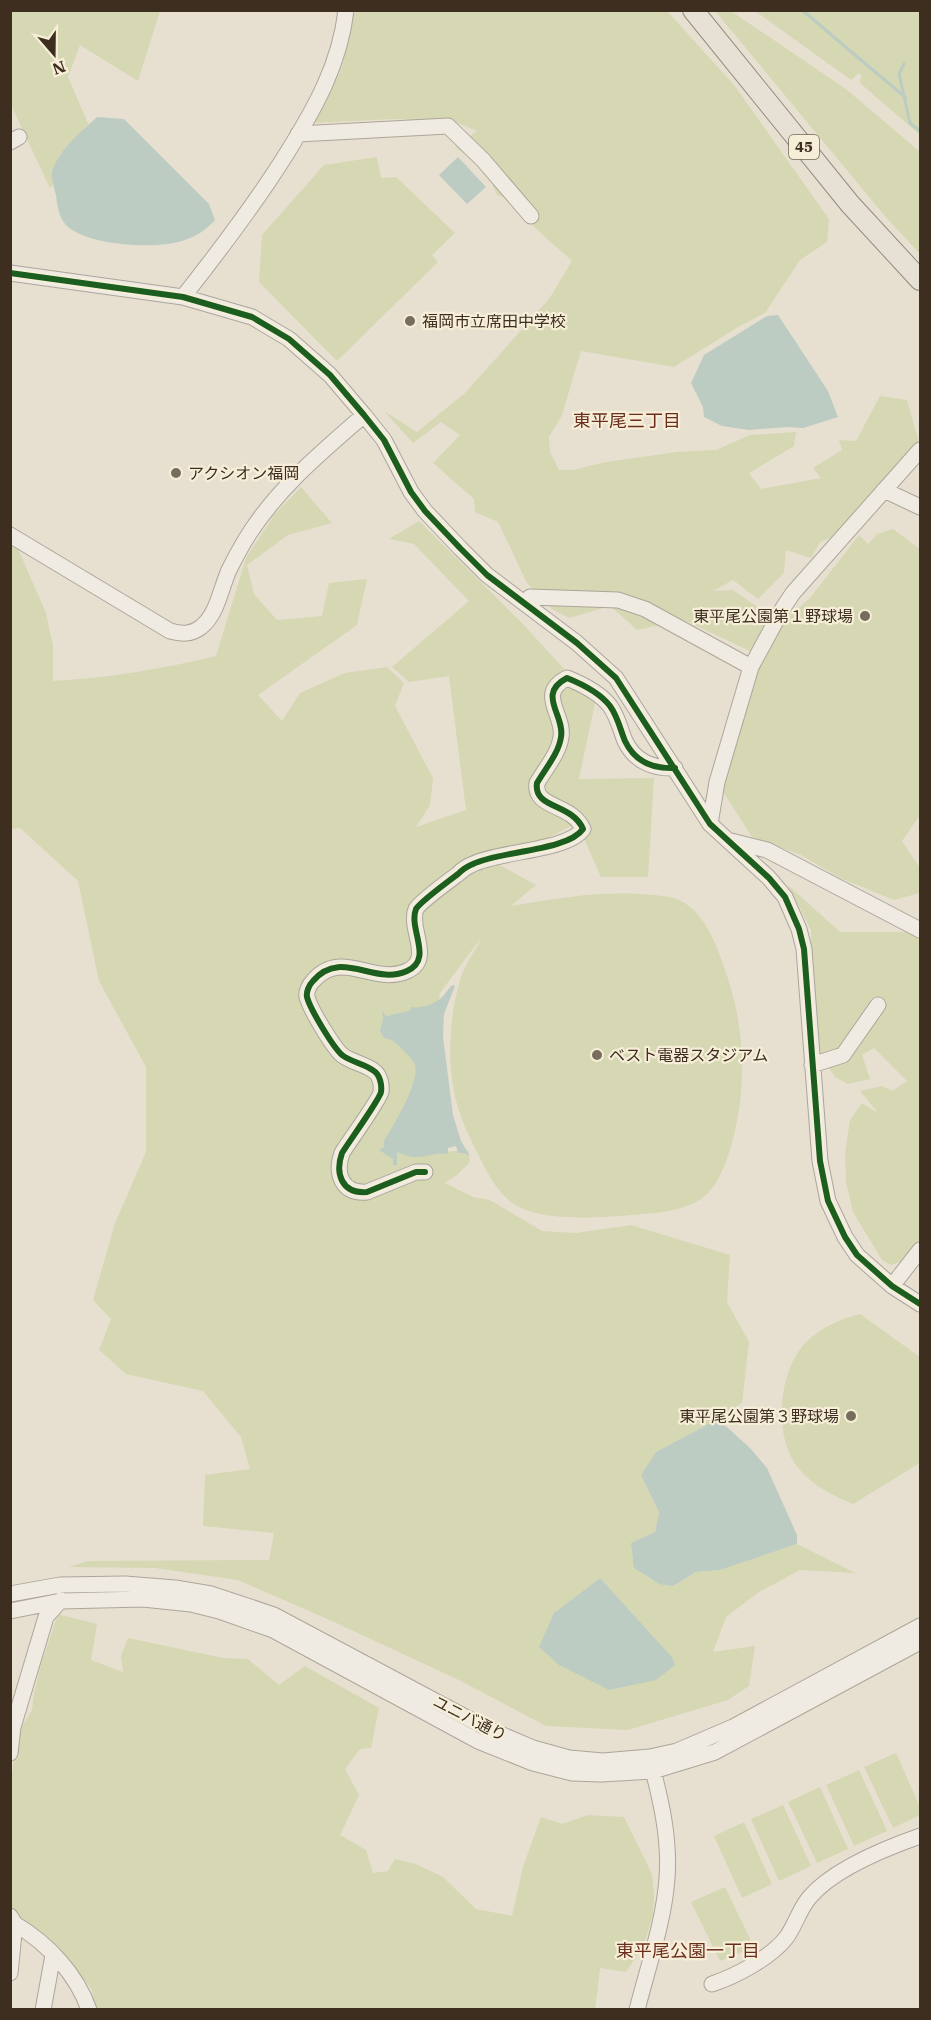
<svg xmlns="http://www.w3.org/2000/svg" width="931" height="2020" font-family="'IBM Plex Serif','Noto Sans JP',serif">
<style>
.green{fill:#d6d7b3;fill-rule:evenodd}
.water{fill:#bcccc2}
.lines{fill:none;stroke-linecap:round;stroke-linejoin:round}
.stream{stroke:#bcccc2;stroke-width:3}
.minor-casing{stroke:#ada599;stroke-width:17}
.major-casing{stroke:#928b80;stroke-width:22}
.minor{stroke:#efebe3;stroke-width:15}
.major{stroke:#e6e1d4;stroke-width:20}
.cycleway-casing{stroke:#f7eed8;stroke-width:10}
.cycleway{stroke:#1b5e20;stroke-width:6}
.poi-dot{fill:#786c5e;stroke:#f7eed8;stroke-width:2}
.labels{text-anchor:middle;stroke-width:4.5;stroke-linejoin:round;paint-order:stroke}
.shield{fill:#f7eed8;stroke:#756857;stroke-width:1.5}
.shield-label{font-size:15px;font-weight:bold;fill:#3d2e20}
.poi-label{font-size:16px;fill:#3d2e20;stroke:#f7eed8;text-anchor:start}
.street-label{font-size:16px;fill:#3d2e20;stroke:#f7eed8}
.neighbourhood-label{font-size:18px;fill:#6b2e1e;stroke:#f7eed8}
</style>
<rect width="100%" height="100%" fill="#e7e0d1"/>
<path class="green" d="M 11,11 L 160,11 L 138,81 L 80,45 L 68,77 L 96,142 L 50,188 L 11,105 Z
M 357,11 L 667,11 L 734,85 L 829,219 L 827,242 L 800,260 L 765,313 L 738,327 L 674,367 L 581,351 L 562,415 L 549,437 L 550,452 L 559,470 L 573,470 L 606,462 L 677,452 L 716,450 L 750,435 L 796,432 L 794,446 L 749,473 L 761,489 L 821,478 L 813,468 L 842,450 L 839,440 L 856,441 L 880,396 L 907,400 L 920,446 L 852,529 L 820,542 L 811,558 L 786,550 L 784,573 L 758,599 L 733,580 L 713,591 L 733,590 L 763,611 L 769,634 L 810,598 L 859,535 L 868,544 L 877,534 L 893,529 L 920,549 L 920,815 L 902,841 L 920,868 L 920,893 L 894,900 L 840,878 L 801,855 L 752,837 L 722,790 L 754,653 L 684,620 L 637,630 L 610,606 L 569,618 L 552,609 L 527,583 L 498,522 L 475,512 L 474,499 L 433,463 L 460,435 L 441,422 L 413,443 L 384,411 L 417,432 L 465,393 L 549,299 L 572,261 L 535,228 L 509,199 L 497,195 L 486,170 L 455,147 L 477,131 L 453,121 L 395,119 L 314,123 L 342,68 L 354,14 Z
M 715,11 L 731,11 L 846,89 L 920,152 L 920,254 L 885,216 Z
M 755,11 L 920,11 L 920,135 L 860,83 L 861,75 L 859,73 L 851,80 Z
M 377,157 L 381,178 L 396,177 L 455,233 L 432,255 L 438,262 L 337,361 L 259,282 L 262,235 L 324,165 Z
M 301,487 L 332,523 L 288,535 L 247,565 L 254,594 L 277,620 L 322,616 L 329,583 L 367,579 L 357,625 L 258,695 L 282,721 L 300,693 L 345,673 L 387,667 L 404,683 L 395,706 L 433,778 L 430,805 L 416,827 L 466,810 L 449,676 L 409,682 L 392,667 L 469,601 L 414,544 L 389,539 L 419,521 L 522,623 L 595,703 L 579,779 L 654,778 L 648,877 L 601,877 L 577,823 L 498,864 L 536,885 L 511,906 C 558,898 604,890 652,895 C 662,896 672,896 681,901 C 705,913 717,946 725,970 C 746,1028 748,1093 729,1153 C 724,1167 719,1181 709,1192 C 688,1214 649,1213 621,1216 C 591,1218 535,1221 511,1202 C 496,1190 488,1174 480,1158 C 471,1140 462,1123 457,1104 C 446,1065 449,1015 461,977 C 465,963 476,951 481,938 L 440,993 L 438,1006 L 416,1058 L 417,1154 L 468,1150 L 470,1162 L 458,1174 L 445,1183 L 473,1197 L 490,1200 L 542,1231 L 576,1233 L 631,1225 L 730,1255 L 727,1302 L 749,1342 L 742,1403 L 718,1419 L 656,1452 L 641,1475 L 659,1512 L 645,1576 L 659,1583 L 673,1586 L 696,1572 L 720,1570 L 797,1544 L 855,1573 L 800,1570 L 759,1592 L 726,1617 L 713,1652 L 755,1646 L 749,1686 L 728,1700 L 628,1730 L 546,1726 L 461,1681 L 334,1622 L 238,1580 L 155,1568 L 69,1567 L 88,1561 L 269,1560 L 274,1533 L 203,1526 L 205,1475 L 250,1469 L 241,1437 L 203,1391 L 126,1374 L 99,1350 L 111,1319 L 93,1300 L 115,1223 L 146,1152 L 146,1067 L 99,981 L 78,881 L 20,828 L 11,829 L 11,547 L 18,549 L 46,613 L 53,646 L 53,681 C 109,678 162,669 216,656 L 246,558 L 274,515 ZM 600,1578 L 672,1657 L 675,1664 L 554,1613 Z
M 788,885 L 840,932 L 920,932 L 920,1243 L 907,1259 L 891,1265 L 882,1260 L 853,1212 L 846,1182 L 845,1153 L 850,1120 L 862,1103 L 878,1113 L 860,1091 L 882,1086 L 892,1091 L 907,1081 L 874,1048 L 862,1055 L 870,1079 L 848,1084 L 835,1077 L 817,1050 L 816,1038 L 818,1024 L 811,993 L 811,930 Z
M 860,1314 L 920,1357 L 920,1463 L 853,1504 C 834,1496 813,1486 799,1469 C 772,1437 778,1370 807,1341 C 822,1327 841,1319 860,1314 Z
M 58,1614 L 97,1624 L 91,1660 L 123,1672 L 121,1656 L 128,1638 L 223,1658 L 248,1659 L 279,1685 L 305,1666 L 379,1708 L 371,1748 L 360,1749 L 345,1769 L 359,1795 L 340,1835 L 366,1850 L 373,1873 L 388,1871 L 395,1859 L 416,1864 L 443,1877 L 476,1909 L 512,1916 L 523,1867 L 541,1817 L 562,1824 L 588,1815 L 624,1817 L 652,1874 L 654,1896 L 653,1914 L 644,1945 L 626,1972 L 600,1968 L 595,2010 L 95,2009 L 92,1990 L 65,1956 L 29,1941 L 11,1907 L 10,1788 L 18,1733 L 32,1710 L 34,1693 L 42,1661 Z
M 896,1753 L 920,1807 L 920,1815 L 893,1828 L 864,1767 Z
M 859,1770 L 887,1831 L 854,1846 L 826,1785 Z
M 820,1787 L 848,1849 L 817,1863 L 788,1802 Z
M 783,1805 L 811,1866 L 779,1881 L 751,1819 Z
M 744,1822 L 772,1884 L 742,1898 L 714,1836 Z
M 725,1887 L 754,1947 L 720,1961 L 691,1902 Z"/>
<path class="water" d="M 97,117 L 124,119 L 209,204 L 215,220 C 207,229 197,236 185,240 C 158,250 86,246 66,225 C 59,218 57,204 56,195 C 54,187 50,176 53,168 C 63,146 80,133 97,117 Z
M 458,157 L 486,187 L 467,204 L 439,175 Z
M 778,315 L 828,391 L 838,417 L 803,428 L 786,427 L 749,430 L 722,426 L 704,417 L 703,407 L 691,383 L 704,355 L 767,316 Z
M 453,985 L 455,986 L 444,1014 L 443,1037 L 453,1115 L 461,1141 L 470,1156 L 464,1153 L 458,1153 L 456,1146 L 448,1148 L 448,1154 C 438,1152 428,1157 417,1157 C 410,1158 404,1154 397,1152 L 397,1165 L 393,1165 L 393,1159 L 379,1150 L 384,1147 L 384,1141 C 393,1126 420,1082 415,1065 C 413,1059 407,1055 403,1050 C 396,1043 394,1040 384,1038 L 380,1031 L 383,1019 L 382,1011 L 387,1017 C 395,1012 402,1014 410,1010 L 411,1007 C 421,1009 436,1004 443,996 C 447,992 448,988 453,985 Z
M 718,1419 L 750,1448 L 767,1468 L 797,1535 L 797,1544 L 720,1570 L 696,1572 L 673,1586 L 659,1584 L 634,1568 L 631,1543 L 655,1532 L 659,1512 L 641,1475 L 656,1452 Z
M 600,1578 L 672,1657 L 675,1665 L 656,1680 L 609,1690 L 559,1665 L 539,1647 L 554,1613 Z"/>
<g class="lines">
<path class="stream" d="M 802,10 L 906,98
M 904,64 L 899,74 L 910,123 L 920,131"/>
<g class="minor-casing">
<path id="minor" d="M 298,134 L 448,126 L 483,160 L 531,216
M 10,142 L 19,137
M 10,273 L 183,297 L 252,317 L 289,339 L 330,375 L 364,415 L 384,440 L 411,492 L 425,511 L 460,548 L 487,575 L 577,643 L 616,678 L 710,824 L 769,878 L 785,897 L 799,929 L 804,949 L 820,1161 L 828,1201 L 845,1237 L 857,1255 L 892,1286 L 920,1304
M 183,297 C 220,250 256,203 287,153 C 315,108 340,64 346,10
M 884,490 L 920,507
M 10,535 L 170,631 C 181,634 191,635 201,627 C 217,615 221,588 229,570 C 235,558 242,545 249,534 C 279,487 323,451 364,415
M 525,603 L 530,597 L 618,600 L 645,609 L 751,667
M 710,824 L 717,782 L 751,667 L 783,608 L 793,593 L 920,450
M 731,841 L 767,850 L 920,930
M 812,1065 L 843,1055 L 878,1005
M 425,1172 L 416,1172 L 367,1192 C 341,1194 335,1173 342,1153 C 348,1143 380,1099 381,1092 C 382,1085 380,1075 374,1071 C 365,1064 351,1062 342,1055 C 333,1047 310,1009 307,997 C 306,992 309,985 313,981 C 341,948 374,986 407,971 C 434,959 408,929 416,909 C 420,902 450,880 458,874 C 462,870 468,866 473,864 C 499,851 568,851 583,829 C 572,803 533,809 537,783 C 545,769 559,753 561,737 C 565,715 536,694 567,678 C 582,684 600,693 610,706 C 618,717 620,729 625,741 C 635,762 654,769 675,768
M 892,1286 L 920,1250
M 10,1594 L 60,1585 L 125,1584 L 175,1588 L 211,1594 L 274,1615 L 486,1728 L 533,1748 L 569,1758 L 603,1761 L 650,1757 L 677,1751 L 733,1727 L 920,1626
M 10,1611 L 61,1601 L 143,1599 L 191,1604 L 219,1611 L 273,1630 L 478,1741 L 533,1763 L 572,1773 L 601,1774 L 653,1771 L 715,1752 L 920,1642
M 10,1753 L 13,1727 L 46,1617 L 61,1600
M 10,1916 L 15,1924 L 10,1973
M 15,1924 C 47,1943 77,1974 89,2010
M 712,1984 C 736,1976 770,1958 786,1938 C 795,1926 799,1910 809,1898 C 832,1870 886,1848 920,1836
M 43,2010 L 53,1955
M 637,2010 C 648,1966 664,1922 667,1878 C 670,1839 661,1800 651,1763"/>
</g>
<g class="major-casing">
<path id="major" d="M 693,10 L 850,204 L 920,280"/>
</g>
<use href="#minor" class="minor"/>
<use href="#major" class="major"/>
<g class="cycleway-casing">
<path id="cycleway" d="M 10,273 L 183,297 L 252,317 L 289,339 L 330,375 L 364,415 L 384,440 L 411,492 L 425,511 L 460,548 L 487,575 L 577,643 L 616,678 L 710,824 L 769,878 L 785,897 L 799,929 L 804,949 L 820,1161 L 828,1201 L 845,1237 L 857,1255 L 892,1286 L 920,1304
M 425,1172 L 416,1172 L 367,1192 C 341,1194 335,1173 342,1153 C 348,1143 380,1099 381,1092 C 382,1085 380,1075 374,1071 C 365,1064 351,1062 342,1055 C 333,1047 310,1009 307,997 C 306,992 309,985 313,981 C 341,948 374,986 407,971 C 434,959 408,929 416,909 C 420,902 450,880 458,874 C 462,870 468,866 473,864 C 499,851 568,851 583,829 C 572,803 533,809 537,783 C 545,769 559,753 561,737 C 565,715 536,694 567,678 C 582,684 600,693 610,706 C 618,717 620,729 625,741 C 635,762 654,769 675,768"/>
</g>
<use href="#cycleway" class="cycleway"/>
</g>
<g class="poi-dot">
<circle cx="410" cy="321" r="6"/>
<circle cx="176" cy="473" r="6"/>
<circle cx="865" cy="616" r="6"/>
<circle cx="597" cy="1055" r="6"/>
<circle cx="851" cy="1416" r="6"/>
</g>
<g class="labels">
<rect class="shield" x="789" y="135" width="30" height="24" rx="4.5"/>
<g class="shield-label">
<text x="804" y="152">45</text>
</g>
<g class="poi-label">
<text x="422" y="327">福岡市立席田中学校</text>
<text x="188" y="479">アクシオン福岡</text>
<text x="853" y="622" text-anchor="end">東平尾公園第１野球場</text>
<text x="609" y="1061">ベスト電器スタジアム</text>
<text x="839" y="1422" text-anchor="end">東平尾公園第３野球場</text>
</g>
<g class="street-label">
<text transform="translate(470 1718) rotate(27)" y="6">ユニバ通り</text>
</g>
<g class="neighbourhood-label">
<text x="627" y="427">東平尾三丁目</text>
<text x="688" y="1957">東平尾公園一丁目</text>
</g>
</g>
<rect width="931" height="2020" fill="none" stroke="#3d2e20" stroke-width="24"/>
<g transform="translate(54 54) rotate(160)" stroke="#f7eed8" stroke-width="4.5" paint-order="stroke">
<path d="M0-4.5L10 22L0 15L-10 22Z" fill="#3d2e20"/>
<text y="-9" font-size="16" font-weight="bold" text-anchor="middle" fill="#3d2e20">N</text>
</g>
</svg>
